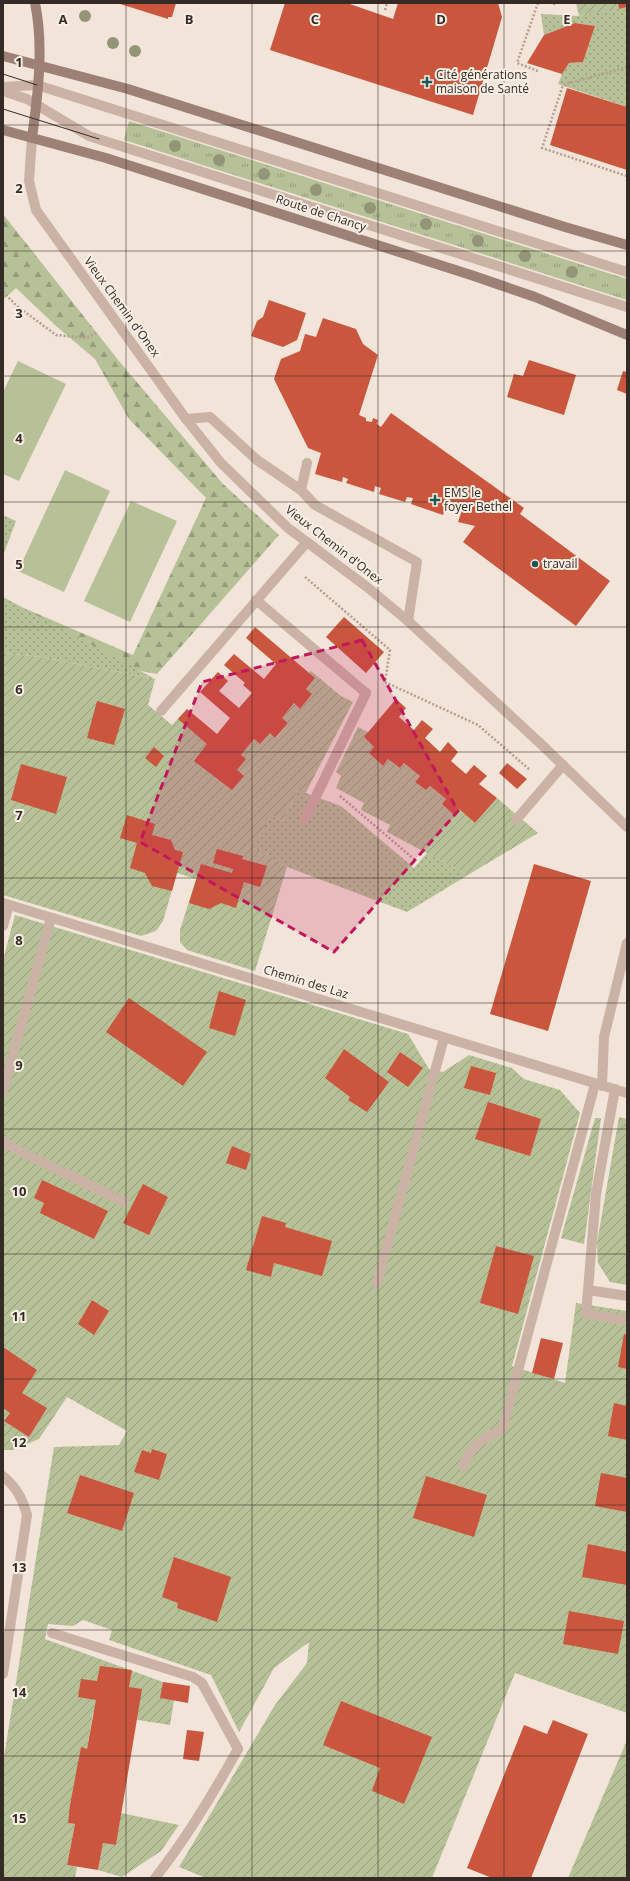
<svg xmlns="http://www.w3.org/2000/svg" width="630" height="1881" font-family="'Open Sans',sans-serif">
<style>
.grass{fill:url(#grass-tufts)}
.forest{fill:url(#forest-firs)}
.park{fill:url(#park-dots)}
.garden{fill:url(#garden-furrows)}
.pitch{fill:#b6c198}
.building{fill:#cb563e}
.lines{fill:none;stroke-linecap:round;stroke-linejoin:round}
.path{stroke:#b69d8e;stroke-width:2.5;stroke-dasharray:2 2;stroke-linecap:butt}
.lane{stroke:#cab3a4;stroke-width:10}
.street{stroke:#cab3a4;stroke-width:10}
.secondary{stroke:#9e8175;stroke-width:10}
.tram{stroke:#352a26;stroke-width:1}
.tree{fill:#949578}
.marked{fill:#c2185b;fill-opacity:0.2;stroke:#c2185b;stroke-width:3;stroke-dasharray:8 5;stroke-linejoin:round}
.grid{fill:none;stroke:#352a26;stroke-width:1;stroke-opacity:0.55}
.poi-dot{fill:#1a5858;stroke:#faefe5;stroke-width:1.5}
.labels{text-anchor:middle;stroke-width:4;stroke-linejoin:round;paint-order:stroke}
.poi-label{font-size:12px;fill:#352a26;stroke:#faefe5;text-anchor:start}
.street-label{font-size:12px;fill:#352a26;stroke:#faefe5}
.grid-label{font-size:13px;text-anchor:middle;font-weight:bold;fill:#352a26;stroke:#faefe5;stroke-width:4;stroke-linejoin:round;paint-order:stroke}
</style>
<defs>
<pattern id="grass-tufts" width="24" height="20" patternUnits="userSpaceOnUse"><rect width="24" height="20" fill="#b6c198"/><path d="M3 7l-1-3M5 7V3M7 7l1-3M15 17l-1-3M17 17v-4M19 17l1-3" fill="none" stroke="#959d7c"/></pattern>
<pattern id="forest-firs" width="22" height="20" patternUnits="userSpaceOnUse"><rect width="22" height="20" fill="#b6c198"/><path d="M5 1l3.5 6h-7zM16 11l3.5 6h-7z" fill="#959d7c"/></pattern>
<pattern id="park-dots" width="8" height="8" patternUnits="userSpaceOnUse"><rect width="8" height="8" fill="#b6c198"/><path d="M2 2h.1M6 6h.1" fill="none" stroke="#959d7c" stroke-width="1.8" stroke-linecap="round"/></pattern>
<pattern id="garden-furrows" width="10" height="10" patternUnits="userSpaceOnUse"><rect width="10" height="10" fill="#b6c198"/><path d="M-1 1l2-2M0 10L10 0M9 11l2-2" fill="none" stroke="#959d7c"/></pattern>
</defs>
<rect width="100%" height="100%" fill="#f2e4d8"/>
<path class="grass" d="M 129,121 L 627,279 L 627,300 L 124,140 Z"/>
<path class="forest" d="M 3,214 L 119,361 L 223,484 L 279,535 L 157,674 L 88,662 L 3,599 L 133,655 L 206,498 L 129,419 L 95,359 L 56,326 L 16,288 L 3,300 Z"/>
<path class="park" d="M 627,7 L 627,107 L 558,84 L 562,74 L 569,63 L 583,62 L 595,26 L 575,23 L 544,35 L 541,14 L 579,16 Z
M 3,515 L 16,521 L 3,556 Z
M 3,597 L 155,679 L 41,657 L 3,653 Z
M 298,790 L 341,806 L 414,868 L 427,853 L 468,875 L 407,912 L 287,867 L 252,848 L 271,815 L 283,821 Z"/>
<path class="garden" d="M 576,3 L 618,3 L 619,9 L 579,16 Z
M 3,653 L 41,657 L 155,679 L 148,705 L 172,725 L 187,709 L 241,755 L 254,739 L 260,744 L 270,733 L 276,738 L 288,723 L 282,718 L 294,703 L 300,709 L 312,694 L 306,689 L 315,678 L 309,673 L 311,671 L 341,696 L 353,702 L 305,794 L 298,790 L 283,821 L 271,815 L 253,848 L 287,867 L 255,971 L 187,950 L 180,942 L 180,930 L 196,879 L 177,873 L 163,921 L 156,931 L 141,936 L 3,895 Z
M 358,727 L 368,732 L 364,737 L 374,747 L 369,753 L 383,766 L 388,759 L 400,768 L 404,763 L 420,776 L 415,782 L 426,790 L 430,786 L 446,799 L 442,804 L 454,814 L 459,809 L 475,823 L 497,798 L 538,833 L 468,875 L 387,832 L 390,825 L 361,810 L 364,803 L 336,788 L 341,776 L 336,772 Z
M 15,915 L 408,1034 L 429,1069 L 443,1072 L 469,1055 L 512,1068 L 524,1079 L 560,1090 L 580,1113 L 512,1366 L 565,1383 L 576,1303 L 627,1311 L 627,1713 L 515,1673 L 432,1878 L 206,1878 L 179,1867 L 275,1705 L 307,1663 L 309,1642 L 274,1668 L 239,1732 L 211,1675 L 109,1640 L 112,1630 L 83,1620 L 73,1626 L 48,1624 L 45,1639 L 163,1682 L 161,1698 L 174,1700 L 170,1725 L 93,1713 L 87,1749 L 81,1748 L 68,1823 L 75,1824 L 67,1865 L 77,1867 L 75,1878 L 3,1878 L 3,1763 L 54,1447 L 119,1445 L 127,1431 L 67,1397 L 39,1439 L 13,1450 L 3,1450 L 3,960 Z
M 619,1117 L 627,1119 L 627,1285 L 610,1282 L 598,1263 L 597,1243 Z
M 595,1118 L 601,1118 L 584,1244 L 561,1238 Z
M 627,1740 L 627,1878 L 568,1878 Z
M 121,1813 L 179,1825 L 161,1851 L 122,1877 L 98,1870 L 103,1843 L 116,1845 Z"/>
<path class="pitch" d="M 18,361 L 66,384 L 19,481 L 3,474 L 3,392 Z
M 65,470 L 110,491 L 64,592 L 18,571 Z
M 131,501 L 177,521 L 130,622 L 84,601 Z"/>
<path class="building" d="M 117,3 L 176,3 L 172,17 L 168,17 L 168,19 Z
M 285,3 L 347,3 L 393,19 L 398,3 L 498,3 L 502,17 L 473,115 L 270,50 Z
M 618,3 L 627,3 L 627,7 L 619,9 Z
M 575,23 L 595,26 L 583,62 L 569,63 L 562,74 L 527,63 L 544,35 Z
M 567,88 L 627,107 L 627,170 L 550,145 Z
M 269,300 L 306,313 L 297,340 L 283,347 L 251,336 L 257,321 L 263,317 Z
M 323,318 L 356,329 L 363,344 L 378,355 L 359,415 L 366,418 L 366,421 L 372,422 L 373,418 L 378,420 L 377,424 L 381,427 L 391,413 L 524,508 L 520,514 L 610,581 L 576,626 L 463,542 L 475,526 L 458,522 L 463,507 L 447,502 L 443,515 L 411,504 L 413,498 L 407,497 L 405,502 L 379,494 L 381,488 L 375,486 L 374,492 L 346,483 L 348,479 L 343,477 L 342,482 L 315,474 L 321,453 L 308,448 L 274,379 L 281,359 L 300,351 L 305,334 L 316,337 Z
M 529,360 L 576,375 L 564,415 L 507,397 L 514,374 L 523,376 Z
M 623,371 L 627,372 L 627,394 L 617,390 Z
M 344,617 L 384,652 L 366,673 L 326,637 Z
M 255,627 L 315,678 L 306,689 L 312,694 L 300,709 L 294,703 L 282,718 L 288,723 L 275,738 L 270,733 L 260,744 L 254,739 L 241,755 L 246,759 L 237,770 L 244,776 L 232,790 L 194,761 L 207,744 L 178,719 L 187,709 L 217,734 L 230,718 L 200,692 L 218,672 L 228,681 L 219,691 L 239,708 L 252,693 L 243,685 L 245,683 L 224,665 L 234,654 L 264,679 L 276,664 L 246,638 Z
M 396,699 L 406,708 L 399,717 L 414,730 L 422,720 L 433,729 L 425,738 L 440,752 L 448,742 L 458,752 L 451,761 L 466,774 L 474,765 L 487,776 L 479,784 L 497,798 L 475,823 L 459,809 L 454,815 L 442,804 L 446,799 L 430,786 L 426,790 L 415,782 L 420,776 L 404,763 L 400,768 L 388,759 L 383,766 L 369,753 L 374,747 L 364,737 Z
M 97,701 L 125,709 L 114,745 L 87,738 Z
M 154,747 L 164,756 L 156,767 L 145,758 Z
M 507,763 L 527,779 L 517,789 L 499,773 Z
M 21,764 L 67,777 L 56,814 L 11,800 Z
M 127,815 L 155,824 L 152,835 L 171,840 L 175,850 L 183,852 L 172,891 L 152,886 L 145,873 L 130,868 L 137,843 L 120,838 Z
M 217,849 L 243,856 L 242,859 L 267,866 L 260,887 L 244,882 L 236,908 L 221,903 L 209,909 L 189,903 L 201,864 L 232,873 L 233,869 L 213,863 Z
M 534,864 L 591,881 L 548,1031 L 490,1014 Z
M 219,991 L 246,1000 L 235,1036 L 209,1028 Z
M 129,998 L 207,1052 L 183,1086 L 106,1032 Z
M 344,1049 L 389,1082 L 367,1112 L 348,1100 L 350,1097 L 325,1078 Z
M 400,1052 L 423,1068 L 408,1087 L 387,1072 Z
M 471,1066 L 496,1073 L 490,1095 L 464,1088 Z
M 488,1102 L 541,1119 L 530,1156 L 475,1139 Z
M 232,1146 L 251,1154 L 246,1170 L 226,1163 Z
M 42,1180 L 108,1211 L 94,1239 L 40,1213 L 44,1203 L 34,1198 Z
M 143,1184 L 168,1197 L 149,1235 L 123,1223 Z
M 262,1216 L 286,1223 L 285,1227 L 332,1241 L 322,1276 L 274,1263 L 271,1277 L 246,1270 Z
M 496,1246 L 534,1256 L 518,1314 L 480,1303 Z
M 92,1300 L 109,1311 L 94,1335 L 78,1324 Z
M 624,1334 L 627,1335 L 627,1369 L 618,1367 Z
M 541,1338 L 563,1343 L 554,1379 L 532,1373 Z
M 3,1347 L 37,1370 L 22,1393 L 47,1408 L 29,1437 L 4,1421 L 10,1413 L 3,1408 Z
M 614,1403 L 627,1406 L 627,1440 L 608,1436 Z
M 152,1449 L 167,1454 L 159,1480 L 134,1472 L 142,1450 L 151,1453 Z
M 601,1473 L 627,1478 L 627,1512 L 595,1506 Z
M 80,1475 L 134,1493 L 122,1531 L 67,1513 Z
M 426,1476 L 487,1495 L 474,1537 L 413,1518 Z
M 588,1544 L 627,1552 L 627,1585 L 582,1577 Z
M 174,1557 L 231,1577 L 217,1622 L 177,1608 L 178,1603 L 162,1597 Z
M 569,1611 L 624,1621 L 618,1654 L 563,1644 Z
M 100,1666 L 132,1670 L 129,1687 L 142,1689 L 116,1845 L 103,1843 L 98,1870 L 67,1865 L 75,1824 L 68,1823 L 70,1805 L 81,1747 L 87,1749 L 96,1700 L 78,1697 L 81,1679 L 97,1681 Z
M 163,1682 L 190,1686 L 188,1703 L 160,1698 Z
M 341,1701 L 432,1737 L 404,1804 L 372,1791 L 380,1768 L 323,1745 Z
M 553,1720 L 588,1734 L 531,1878 L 492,1878 L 467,1868 L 524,1725 L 547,1734 Z
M 187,1730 L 204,1732 L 199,1761 L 183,1759 Z"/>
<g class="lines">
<path class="path" d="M 538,3 L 517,63 L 538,71
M 554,3 L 555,7
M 385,10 L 387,3
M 627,67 L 563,85 L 542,148 L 627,176
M 3,292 L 17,306 L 56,335 L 87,338 L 98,332
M 305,577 L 390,650 L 385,682
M 385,682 L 478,725 L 530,770
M 340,796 L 415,860"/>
<path class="lane" d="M 3,87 L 37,85 L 627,272
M 3,91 L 27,99 L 89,136 L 627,307
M 186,419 L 210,417 L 257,460 L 301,490
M 307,463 L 301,490 L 315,505 L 417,562 L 408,621
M 256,600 L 366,693
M 161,711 L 307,542
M 516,820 L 563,765
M 3,926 L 9,905
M 615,1089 L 596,1194 L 586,1314 L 627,1320
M 3,1091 L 51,918
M 3,1141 L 10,1146 L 124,1202
M 377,1283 L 444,1038
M 588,1290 L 627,1296
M 463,1466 C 470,1447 484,1437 502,1430 L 595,1084
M 52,1633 L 193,1677 L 202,1683 L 238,1749"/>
<path class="street" d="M 32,138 L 29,181 L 36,210 L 186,419 L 221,463 L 288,528 L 367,587 L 408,621 L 542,745 L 627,827
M 305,819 L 366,693
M 3,903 L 627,1093
M 602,1086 L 604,1037 L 627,943
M 3,1476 C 17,1488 22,1498 27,1515 L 3,1674
M 155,1878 C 187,1838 213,1794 238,1749"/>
<path class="secondary" d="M 3,56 L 128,89 L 565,227 L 627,245
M 3,130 L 106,158 L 474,276 L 535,297 L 627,335
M 32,138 C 38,94 44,46 35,3"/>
<path class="tram" d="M 3,74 L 37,85
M 3,109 L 99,139"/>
</g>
<g class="tree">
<circle cx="85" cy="16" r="6"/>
<circle cx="113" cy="43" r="6"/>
<circle cx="135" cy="51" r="6"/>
<circle cx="175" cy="146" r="6"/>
<circle cx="219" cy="160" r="6"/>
<circle cx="264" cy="174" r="6"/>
<circle cx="316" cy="190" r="6"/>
<circle cx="370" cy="208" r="6"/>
<circle cx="426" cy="224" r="6"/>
<circle cx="478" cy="241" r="6"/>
<circle cx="525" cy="256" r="6"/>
<circle cx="572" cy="272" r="6"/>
</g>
<path class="marked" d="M 362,640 L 458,811 L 334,952 L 140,842 L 202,682 Z"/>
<path class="grid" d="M 126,3 L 126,1878M 252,3 L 252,1878M 378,3 L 378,1878M 504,3 L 504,1878M 3,125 L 627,125M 3,251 L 627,251M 3,376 L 627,376M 3,502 L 627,502M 3,627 L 627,627M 3,752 L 627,752M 3,878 L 627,878M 3,1003 L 627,1003M 3,1129 L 627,1129M 3,1254 L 627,1254M 3,1379 L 627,1379M 3,1505 L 627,1505M 3,1630 L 627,1630M 3,1756 L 627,1756"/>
<g class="poi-dot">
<path d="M425 76h4v4h4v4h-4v4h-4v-4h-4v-4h4z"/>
<path d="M433 494h4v4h4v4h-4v4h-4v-4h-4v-4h4z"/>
<circle cx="535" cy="564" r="4"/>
</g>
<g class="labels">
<g class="poi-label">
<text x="436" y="79">Cité générations<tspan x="436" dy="14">maison de Santé</tspan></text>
<text x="444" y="497">EMS le<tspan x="444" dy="14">foyer Bethel</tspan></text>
<text x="543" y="568">travail</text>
</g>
<g class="street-label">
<text transform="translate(321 213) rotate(18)" y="4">Route de Chancy</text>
<text transform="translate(122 307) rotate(54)" y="4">Vieux Chemin d'Onex</text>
<text transform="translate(334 545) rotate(38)" y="4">Vieux Chemin d'Onex</text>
<text transform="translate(306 982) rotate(17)" y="4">Chemin des Laz</text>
</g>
</g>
<g class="grid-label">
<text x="63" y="24">A</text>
<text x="189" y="24">B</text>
<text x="315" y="24">C</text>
<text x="441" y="24">D</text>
<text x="567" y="24">E</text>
<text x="19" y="67">1</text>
<text x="19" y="193">2</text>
<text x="19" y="318">3</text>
<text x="19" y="443">4</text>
<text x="19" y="569">5</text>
<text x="19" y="694">6</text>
<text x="19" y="820">7</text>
<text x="19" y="945">8</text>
<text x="19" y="1070">9</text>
<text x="19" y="1196">10</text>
<text x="19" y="1321">11</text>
<text x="19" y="1447">12</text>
<text x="19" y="1572">13</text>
<text x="19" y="1697">14</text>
<text x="19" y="1823">15</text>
</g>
<rect width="630" height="1881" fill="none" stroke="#352a26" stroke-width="8"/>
</svg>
